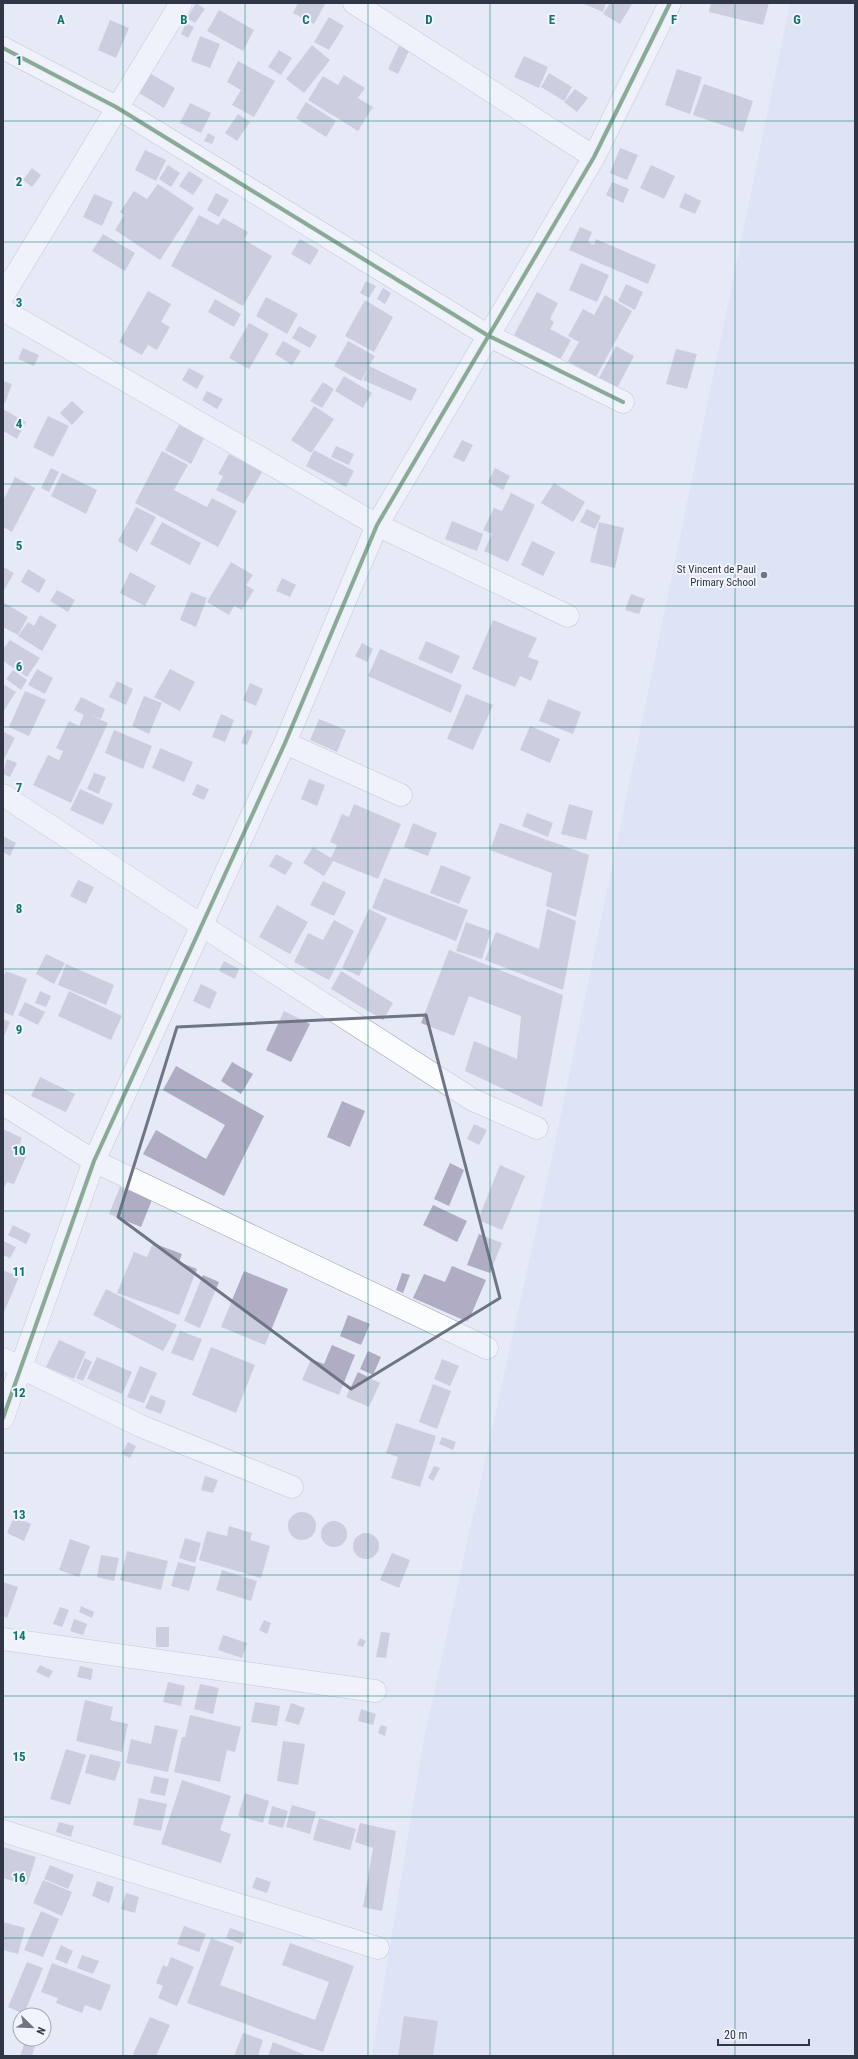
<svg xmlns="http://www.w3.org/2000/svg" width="858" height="2059" font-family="'Roboto Condensed',sans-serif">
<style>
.built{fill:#d6ddf2}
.building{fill:#afacc4}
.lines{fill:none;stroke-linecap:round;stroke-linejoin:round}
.street-casing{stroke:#9ca0ac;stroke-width:23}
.street{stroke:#fbfcfe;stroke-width:22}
.cycleway-casing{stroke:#f1f4fc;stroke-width:6}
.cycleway{stroke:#1b5e20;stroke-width:4}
.marked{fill:none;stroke:#707584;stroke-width:3;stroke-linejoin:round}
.grid{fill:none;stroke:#0f766e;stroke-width:1;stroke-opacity:0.55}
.poi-dot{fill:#707584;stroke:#f1f4fc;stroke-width:1.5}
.labels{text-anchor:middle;stroke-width:4;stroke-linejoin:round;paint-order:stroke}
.poi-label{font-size:11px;fill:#313646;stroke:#f1f4fc;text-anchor:end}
.grid-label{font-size:13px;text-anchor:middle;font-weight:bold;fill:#0f766e;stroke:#f1f4fc;stroke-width:4;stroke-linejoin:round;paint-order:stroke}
</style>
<rect width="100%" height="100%" fill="#e6eaf7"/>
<path class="built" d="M 790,3 L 855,3 L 855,2056 L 372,2056 L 424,1738 L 554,1148 Z"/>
<path class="building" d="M 196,3 L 205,9 L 195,23 L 187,18 Z
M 298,3 L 325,4 L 314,24 L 293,13 Z
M 582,3 L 606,3 L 603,12 Z
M 610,3 L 632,4 L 620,24 L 603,14 Z
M 711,3 L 769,3 L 763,25 L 709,12 Z
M 219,10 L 254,30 L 243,51 L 207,31 Z
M 329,17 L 344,26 L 329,50 L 314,42 Z
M 110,20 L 129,28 L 116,58 L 98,50 Z
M 186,23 L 194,27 L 188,38 L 181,34 Z
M 200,36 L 220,44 L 210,68 L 191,61 Z
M 312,45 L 330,60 L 304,93 L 286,79 Z
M 399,46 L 409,51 L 398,74 L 388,69 Z
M 279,50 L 292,58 L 281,75 L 268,67 Z
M 524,56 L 548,67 L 539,88 L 514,77 Z
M 238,61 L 275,81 L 254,117 L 232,105 L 241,90 L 227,82 Z
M 677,69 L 702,77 L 690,114 L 665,105 Z
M 549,73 L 572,87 L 564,101 L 541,87 Z
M 151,74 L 175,88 L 164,108 L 139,93 Z
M 344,75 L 365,88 L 358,98 L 373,107 L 358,131 L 308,100 L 323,76 L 338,85 Z
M 704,84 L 753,101 L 743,132 L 693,115 Z
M 575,89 L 588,98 L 577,112 L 564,102 Z
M 306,102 L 336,121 L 326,137 L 296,118 Z
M 190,103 L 211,113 L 201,133 L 180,123 Z
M 238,114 L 250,122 L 237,141 L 225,133 Z
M 208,133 L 215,137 L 212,144 L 204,141 Z
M 620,148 L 638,155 L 627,180 L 610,173 Z
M 145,150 L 166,160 L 156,181 L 135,170 Z
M 168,165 L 180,173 L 171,187 L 159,179 Z
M 651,165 L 675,176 L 664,199 L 640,188 Z
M 32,168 L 41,175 L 32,187 L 23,180 Z
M 189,171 L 203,180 L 193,195 L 179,186 Z
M 612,182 L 629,189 L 623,203 L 606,195 Z
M 158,184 L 194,208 L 160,260 L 115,230 L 124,215 L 120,212 L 134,191 L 147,199 Z
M 216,193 L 229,200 L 219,217 L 207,210 Z
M 685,193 L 701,201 L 695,214 L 679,207 Z
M 94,194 L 113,202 L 102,226 L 83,217 Z
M 199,215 L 218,225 L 223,218 L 248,232 L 244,240 L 272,256 L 243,306 L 171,266 Z
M 580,227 L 592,232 L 588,242 L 594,245 L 596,239 L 656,265 L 648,284 L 569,250 Z
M 103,234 L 135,253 L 125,271 L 92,251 Z
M 300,239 L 319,250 L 310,265 L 291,254 Z
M 581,263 L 609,275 L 597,302 L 569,290 Z
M 366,281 L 376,286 L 369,298 L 360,293 Z
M 626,284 L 643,292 L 635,310 L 618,301 Z
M 383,288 L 391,293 L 385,304 L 377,299 Z
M 148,291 L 171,304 L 161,322 L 170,327 L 157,350 L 148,345 L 142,355 L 119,342 Z
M 537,292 L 558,303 L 550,319 L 554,322 L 550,329 L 571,340 L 560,360 L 514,335 Z
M 605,295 L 632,311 L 596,377 L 568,361 L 579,342 L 568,336 L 583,309 L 594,315 Z
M 266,297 L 298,314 L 287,334 L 256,316 Z
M 215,299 L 241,314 L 234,327 L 208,312 Z
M 365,300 L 393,317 L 374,352 L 345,336 Z
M 249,323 L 269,334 L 249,369 L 229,358 Z
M 299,326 L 317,336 L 310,348 L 292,338 Z
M 283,341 L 301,351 L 292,365 L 275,354 Z
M 348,341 L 375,356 L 369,366 L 417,389 L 411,401 L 363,380 L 369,368 L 361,381 L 334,366 Z
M 616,346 L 634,356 L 617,388 L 599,378 Z
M 23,348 L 39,355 L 34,366 L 18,359 Z
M 676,349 L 697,354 L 687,389 L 666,384 Z
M 189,368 L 204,376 L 197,389 L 182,380 Z
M 344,376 L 372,393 L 363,408 L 335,391 Z
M 3,381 L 12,384 L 5,403 L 3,402 Z
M 323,382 L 334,389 L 322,408 L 310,401 Z
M 207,391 L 223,399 L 217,409 L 202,400 Z
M 72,401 L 84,412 L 72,425 L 60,413 Z
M 314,406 L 334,419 L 311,453 L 291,440 Z
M 3,409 L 26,422 L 17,439 L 3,431 Z
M 48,416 L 69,426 L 53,457 L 33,447 Z
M 179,425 L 204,438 L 191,464 L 165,450 Z
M 462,440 L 473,445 L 464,462 L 453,457 Z
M 336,446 L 354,454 L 349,465 L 331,457 Z
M 314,450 L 354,471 L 346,487 L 306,466 Z
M 162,451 L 188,465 L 174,490 L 207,507 L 212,498 L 237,511 L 218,547 L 135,503 Z
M 229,454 L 262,472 L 244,504 L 216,490 L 223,476 L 218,474 Z
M 51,468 L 59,472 L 49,492 L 41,488 Z
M 495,468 L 510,476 L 503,490 L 488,482 Z
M 62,473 L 97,490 L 86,514 L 51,496 Z
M 15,477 L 35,488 L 12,532 L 3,527 L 3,501 Z
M 554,483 L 585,502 L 573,522 L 541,503 Z
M 511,493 L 535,505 L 508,562 L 484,551 L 492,534 L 483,530 L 494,508 L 502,511 Z
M 136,507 L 156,517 L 137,552 L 118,541 Z
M 587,509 L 601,516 L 595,529 L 580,522 Z
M 452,521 L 483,534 L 477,551 L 445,539 Z
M 162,522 L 201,543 L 190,565 L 150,544 Z
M 599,522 L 624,528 L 615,568 L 590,562 Z
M 532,541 L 555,552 L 543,576 L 521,565 Z
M 231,562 L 253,575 L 246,585 L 254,590 L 242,610 L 234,606 L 229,615 L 207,602 Z
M 3,567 L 14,573 L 3,592 Z
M 28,569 L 46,580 L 39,593 L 21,582 Z
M 130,572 L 156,586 L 145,606 L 120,593 Z
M 282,578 L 296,585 L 290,597 L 276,591 Z
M 57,590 L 75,600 L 68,612 L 50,601 Z
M 191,592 L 207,598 L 196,627 L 180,620 Z
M 631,594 L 645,599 L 639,614 L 625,610 Z
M 3,602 L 28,617 L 18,635 L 3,627 Z
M 40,615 L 57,625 L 42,651 L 18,636 L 28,622 L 34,626 Z
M 493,620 L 537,638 L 528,657 L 539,661 L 531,681 L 520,676 L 515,687 L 472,669 Z
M 10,640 L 40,658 L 27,677 L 3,661 L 3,649 Z
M 426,641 L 460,656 L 452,674 L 418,659 Z
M 362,643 L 373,649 L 367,662 L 355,656 Z
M 380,649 L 462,685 L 451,713 L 368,676 Z
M 37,669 L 53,678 L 45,694 L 28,685 Z
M 170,669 L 195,682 L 180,711 L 154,697 Z
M 13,670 L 27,680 L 21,690 L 6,679 Z
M 117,681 L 133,689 L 126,705 L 109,697 Z
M 250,683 L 263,689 L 256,706 L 243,700 Z
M 3,684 L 16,692 L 3,712 Z
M 25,691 L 46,700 L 29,736 L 9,727 Z
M 466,694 L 493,705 L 473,750 L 447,739 Z
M 144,696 L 162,703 L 149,734 L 132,726 Z
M 81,697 L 105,709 L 101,719 L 90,715 L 108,723 L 71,803 L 33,785 L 48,755 L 59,760 L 63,751 L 56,748 L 69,721 L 79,726 L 84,715 L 74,710 Z
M 548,699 L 581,712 L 573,734 L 539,721 Z
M 221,714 L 234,720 L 225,742 L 212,737 Z
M 319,719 L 346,730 L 337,752 L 310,740 Z
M 530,726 L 560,739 L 550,763 L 520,750 Z
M 247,729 L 253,731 L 247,745 L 241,743 Z
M 114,730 L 152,746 L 143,769 L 105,753 Z
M 4,732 L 15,738 L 3,761 L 3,734 Z
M 160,748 L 193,762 L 184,782 L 152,768 Z
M 7,759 L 17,763 L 10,777 L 3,774 Z
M 94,773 L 106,777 L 99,794 L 87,789 Z
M 309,779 L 325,785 L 317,806 L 301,799 Z
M 197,784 L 209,789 L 204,800 L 192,795 Z
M 80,789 L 113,804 L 103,825 L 70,810 Z
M 354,804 L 401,824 L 378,879 L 333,861 L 324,876 L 303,863 L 313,847 L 331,858 L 337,845 L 330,842 L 342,814 L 349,817 Z
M 569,804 L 593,811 L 586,840 L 561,834 Z
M 527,813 L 553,823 L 548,837 L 522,826 Z
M 413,823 L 437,833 L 428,856 L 404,847 Z
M 500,823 L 589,855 L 576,917 L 546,906 L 552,873 L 490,850 Z
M 3,836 L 16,843 L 10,856 L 3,852 Z
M 276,854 L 293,863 L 285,875 L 269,866 Z
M 441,865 L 471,877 L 459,904 L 430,893 Z
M 384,878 L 468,910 L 456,941 L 372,908 Z
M 78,880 L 94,887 L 86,904 L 70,896 Z
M 323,881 L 346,892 L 334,916 L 310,905 Z
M 277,905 L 308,922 L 290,954 L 259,937 Z
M 369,909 L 387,918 L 359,976 L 342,968 Z
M 547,909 L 576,921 L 563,990 L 485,960 L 496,932 L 539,949 Z
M 334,920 L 354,931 L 329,980 L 294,962 L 308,933 L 323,940 Z
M 466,922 L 491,931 L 482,959 L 456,951 Z
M 449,950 L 563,995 L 542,1107 L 465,1071 L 474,1041 L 517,1059 L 521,1016 L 469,996 L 454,1036 L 421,1023 Z
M 46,954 L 65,963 L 54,984 L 36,974 Z
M 224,961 L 239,969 L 235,979 L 219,971 Z
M 66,964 L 114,985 L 106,1005 L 58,985 Z
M 6,971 L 27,979 L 13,1016 L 3,1012 L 3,978 Z
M 341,971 L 393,1003 L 383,1020 L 331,989 Z
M 201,984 L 217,992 L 210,1009 L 193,1001 Z
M 40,991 L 51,996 L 46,1007 L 35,1003 Z
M 69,991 L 122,1016 L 111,1040 L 58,1016 Z
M 25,1002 L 45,1012 L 38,1025 L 18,1015 Z
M 284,1011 L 310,1024 L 291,1062 L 266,1050 Z
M 3,1019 L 10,1022 L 3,1039 Z
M 232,1062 L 253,1074 L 241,1094 L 221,1081 Z
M 176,1066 L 264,1116 L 224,1196 L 143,1154 L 156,1130 L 206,1159 L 225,1125 L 163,1090 Z
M 40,1077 L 75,1094 L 66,1112 L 31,1096 Z
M 342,1101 L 365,1111 L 350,1147 L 327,1137 Z
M 474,1124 L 487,1130 L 479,1145 L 467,1139 Z
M 3,1129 L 22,1138 L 16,1152 L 26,1157 L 14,1184 L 7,1182 L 3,1190 Z
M 450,1163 L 464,1170 L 449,1206 L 434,1199 Z
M 500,1165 L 525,1176 L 502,1230 L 478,1220 Z
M 120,1187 L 152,1200 L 141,1227 L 109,1214 Z
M 433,1205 L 467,1221 L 457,1242 L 423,1225 Z
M 13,1225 L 31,1234 L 26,1244 L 8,1235 Z
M 479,1234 L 502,1243 L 490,1273 L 467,1265 Z
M 3,1241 L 16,1247 L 10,1258 L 3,1255 Z
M 153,1243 L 182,1254 L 179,1262 L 197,1269 L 179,1315 L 117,1293 L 134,1252 L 147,1257 Z
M 452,1266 L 486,1280 L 468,1322 L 413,1298 L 424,1274 L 445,1282 Z
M 3,1270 L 19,1277 L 4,1312 L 3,1311 Z
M 244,1271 L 288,1289 L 265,1345 L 221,1327 Z
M 402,1273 L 410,1275 L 403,1293 L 396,1290 Z
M 203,1275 L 219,1282 L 200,1328 L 184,1321 Z
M 106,1289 L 177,1325 L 163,1351 L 93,1315 Z
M 348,1315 L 370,1324 L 361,1345 L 340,1336 Z
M 180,1331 L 202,1339 L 193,1361 L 171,1353 Z
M 59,1340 L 86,1352 L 74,1379 L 46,1367 Z
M 332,1345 L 355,1355 L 339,1395 L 302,1380 L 311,1359 L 324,1364 Z
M 211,1347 L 255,1365 L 236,1413 L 192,1395 Z
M 368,1351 L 381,1357 L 373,1375 L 360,1369 Z
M 97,1357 L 132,1372 L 122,1394 L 87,1379 Z
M 85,1358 L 92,1362 L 83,1381 L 76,1378 Z
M 442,1359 L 459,1366 L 450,1386 L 434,1379 Z
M 140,1366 L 157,1373 L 144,1403 L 127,1397 Z
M 358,1372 L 380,1383 L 369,1407 L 346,1397 Z
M 433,1384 L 451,1391 L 437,1429 L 419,1422 Z
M 151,1395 L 166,1401 L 161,1414 L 145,1408 Z
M 396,1423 L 436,1436 L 420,1487 L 391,1478 L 398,1457 L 386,1453 Z
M 442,1437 L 456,1442 L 453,1450 L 439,1444 Z
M 128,1442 L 136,1446 L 130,1458 L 122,1454 Z
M 434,1466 L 440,1468 L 433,1481 L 428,1478 Z
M 205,1476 L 218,1480 L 213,1493 L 201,1490 Z
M288 1526a14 14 0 1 1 28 0a14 14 0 1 1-28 0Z
M 14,1517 L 31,1524 L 24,1541 L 7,1533 Z
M321 1534a13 13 0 1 1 26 0a13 13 0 1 1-26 0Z
M 229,1526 L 252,1533 L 250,1540 L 270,1546 L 261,1578 L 199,1560 L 207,1531 L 227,1536 Z
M353 1546a13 13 0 1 1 26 0a13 13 0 1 1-26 0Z
M 185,1538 L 201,1543 L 195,1563 L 179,1558 Z
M 70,1539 L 90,1546 L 79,1577 L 59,1570 Z
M 127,1551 L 168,1561 L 161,1590 L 120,1580 Z
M 392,1553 L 410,1560 L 399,1588 L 380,1580 Z
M 101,1555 L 119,1558 L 114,1581 L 97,1577 Z
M 178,1562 L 196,1567 L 189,1591 L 171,1586 Z
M 222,1570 L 257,1581 L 251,1601 L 216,1590 Z
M 3,1582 L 18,1587 L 7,1618 L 3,1616 Z
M 81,1606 L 94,1612 L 92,1618 L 79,1612 Z
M 60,1607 L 69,1610 L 62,1627 L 53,1624 Z
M 74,1619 L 87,1624 L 83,1635 L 70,1631 Z
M 264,1620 L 271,1623 L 267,1634 L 259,1630 Z
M 156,1627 L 169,1627 L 169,1647 L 156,1647 Z
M 381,1632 L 390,1633 L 386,1658 L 376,1657 Z
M 223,1635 L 247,1643 L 242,1658 L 218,1650 Z
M 360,1638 L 366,1641 L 363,1647 L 357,1645 Z
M 40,1665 L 53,1671 L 49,1678 L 36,1672 Z
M 80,1666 L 93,1669 L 91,1680 L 77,1677 Z
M 168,1682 L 185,1686 L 181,1706 L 163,1702 Z
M 200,1684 L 219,1688 L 213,1714 L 194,1709 Z
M 85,1700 L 113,1707 L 110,1720 L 128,1724 L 122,1752 L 76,1741 Z
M 255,1702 L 280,1706 L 277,1726 L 251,1722 Z
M 291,1703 L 305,1708 L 299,1725 L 285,1721 Z
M 361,1709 L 376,1714 L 373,1725 L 358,1721 Z
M 190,1715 L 241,1727 L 235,1752 L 227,1750 L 220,1782 L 174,1772 L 182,1737 L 185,1737 Z
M 155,1725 L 178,1730 L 168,1772 L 126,1763 L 131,1739 L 151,1744 Z
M 381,1725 L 387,1727 L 385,1736 L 378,1733 Z
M 283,1741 L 305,1744 L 298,1785 L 277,1781 Z
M 66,1749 L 86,1755 L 70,1805 L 50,1799 Z
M 90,1754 L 121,1762 L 115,1781 L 85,1773 Z
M 154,1776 L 169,1779 L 165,1796 L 150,1793 Z
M 182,1780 L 231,1796 L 220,1830 L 231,1834 L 221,1863 L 161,1844 Z
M 245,1793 L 269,1801 L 263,1823 L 238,1816 Z
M 139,1798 L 167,1804 L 161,1831 L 133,1825 Z
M 292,1805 L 316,1812 L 310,1834 L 286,1827 Z
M 272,1806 L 288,1811 L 283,1828 L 268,1824 Z
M 319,1818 L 356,1829 L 350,1850 L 313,1840 Z
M 59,1822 L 74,1826 L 71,1837 L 56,1832 Z
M 360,1823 L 396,1831 L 382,1911 L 363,1907 L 373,1848 L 355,1842 Z
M 3,1847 L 36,1857 L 27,1885 L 3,1878 Z
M 50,1865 L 74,1875 L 68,1889 L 44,1879 Z
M 256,1877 L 271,1882 L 267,1893 L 252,1888 Z
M 43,1880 L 72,1892 L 62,1916 L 33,1903 Z
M 97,1881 L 114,1887 L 109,1903 L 92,1896 Z
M 126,1893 L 139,1897 L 135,1913 L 121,1909 Z
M 41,1911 L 59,1919 L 43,1957 L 24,1950 Z
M 3,1922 L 25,1928 L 18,1954 L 3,1950 Z
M 184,1926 L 206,1934 L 199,1952 L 177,1944 Z
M 230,1928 L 245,1933 L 241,1944 L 226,1938 Z
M 211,1938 L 234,1947 L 220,1985 L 315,2020 L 329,1982 L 282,1965 L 290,1943 L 354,1966 L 323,2052 L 187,2003 Z
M 61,1945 L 73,1951 L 67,1964 L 55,1959 Z
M 82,1955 L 99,1961 L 93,1974 L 77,1968 Z
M 171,1957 L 194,1967 L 177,2006 L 158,1998 L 163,1986 L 156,1983 L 163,1965 L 167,1967 Z
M 27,1962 L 43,1968 L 24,2014 L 8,2007 Z
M 52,1963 L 111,1985 L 101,2011 L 85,2005 L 82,2013 L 56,2003 L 58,1998 L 41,1992 Z
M 404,2016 L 438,2021 L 433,2056 L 398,2056 Z
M 150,2017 L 170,2025 L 156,2056 L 137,2056 L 133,2054 Z
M 243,2033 L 263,2040 L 258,2056 L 234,2056 Z
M 26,2039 L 37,2040 L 32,2056 L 20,2056 Z
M 273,2042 L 308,2056 L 268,2056 Z"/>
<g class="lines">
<g class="street-casing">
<path id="street" d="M 354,3 L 594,157
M 3,48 L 116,107 L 487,335 L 623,402
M 3,296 L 181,3
M 3,310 L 377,525 L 568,616
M 285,743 L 401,795
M 3,795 L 201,925 L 473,1100 L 537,1128
M 3,1104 L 94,1161 L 487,1348
M 3,1359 L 143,1427 L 292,1487
M 3,1418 L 94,1161 L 285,743 L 377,525 L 594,157 L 670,3
M 3,1639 L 375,1691
M 3,1831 L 378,1948"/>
</g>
<use href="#street" class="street"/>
<g class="cycleway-casing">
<path id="cycleway" d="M 3,48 L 116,107 L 487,335 L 623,402
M 3,1418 L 94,1161 L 285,743 L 377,525 L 594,157 L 670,3"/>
</g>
<use href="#cycleway" class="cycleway"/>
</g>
<path d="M0 0H858V2059H0ZM 426,1015 L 500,1298 L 351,1389 L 118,1217 L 177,1027 Z" fill="#e6eaf7" fill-opacity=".55" fill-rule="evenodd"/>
<path class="marked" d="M 426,1015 L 500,1298 L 351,1389 L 118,1217 L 177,1027 Z"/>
<path class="grid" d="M 123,3 L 123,2056M 245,3 L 245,2056M 368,3 L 368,2056M 490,3 L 490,2056M 613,3 L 613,2056M 735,3 L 735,2056M 3,121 L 855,121M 3,242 L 855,242M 3,363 L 855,363M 3,484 L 855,484M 3,606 L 855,606M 3,727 L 855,727M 3,848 L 855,848M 3,969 L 855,969M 3,1090 L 855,1090M 3,1211 L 855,1211M 3,1332 L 855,1332M 3,1453 L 855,1453M 3,1575 L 855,1575M 3,1696 L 855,1696M 3,1817 L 855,1817M 3,1938 L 855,1938"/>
<circle class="poi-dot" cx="764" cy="575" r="4"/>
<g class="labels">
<g class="poi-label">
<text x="756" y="573">St Vincent de Paul<tspan x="756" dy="13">Primary School</tspan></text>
</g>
</g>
<g class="grid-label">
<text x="61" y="24">A</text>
<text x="184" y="24">B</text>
<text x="306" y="24">C</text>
<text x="429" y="24">D</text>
<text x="552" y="24">E</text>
<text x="674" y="24">F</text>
<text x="797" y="24">G</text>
<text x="19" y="65">1</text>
<text x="19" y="186">2</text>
<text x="19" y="307">3</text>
<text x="19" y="428">4</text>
<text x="19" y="550">5</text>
<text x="19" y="671">6</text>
<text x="19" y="792">7</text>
<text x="19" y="913">8</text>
<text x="19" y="1034">9</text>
<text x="19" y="1155">10</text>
<text x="19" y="1276">11</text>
<text x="19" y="1397">12</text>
<text x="19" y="1519">13</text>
<text x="19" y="1640">14</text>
<text x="19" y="1761">15</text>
<text x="19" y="1882">16</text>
</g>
<rect width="858" height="2059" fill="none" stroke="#313646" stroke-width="8"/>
<g transform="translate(32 2027) rotate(113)"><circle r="19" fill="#f1f4fc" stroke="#a4a8b3"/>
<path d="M0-3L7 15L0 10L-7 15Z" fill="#707584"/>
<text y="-6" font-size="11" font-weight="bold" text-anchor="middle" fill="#313646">N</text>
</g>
<path d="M718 2039v6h91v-6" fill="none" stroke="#313646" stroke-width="2"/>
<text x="724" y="2039" font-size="12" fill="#313646" stroke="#f1f4fc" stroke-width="3" paint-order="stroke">20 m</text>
</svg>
